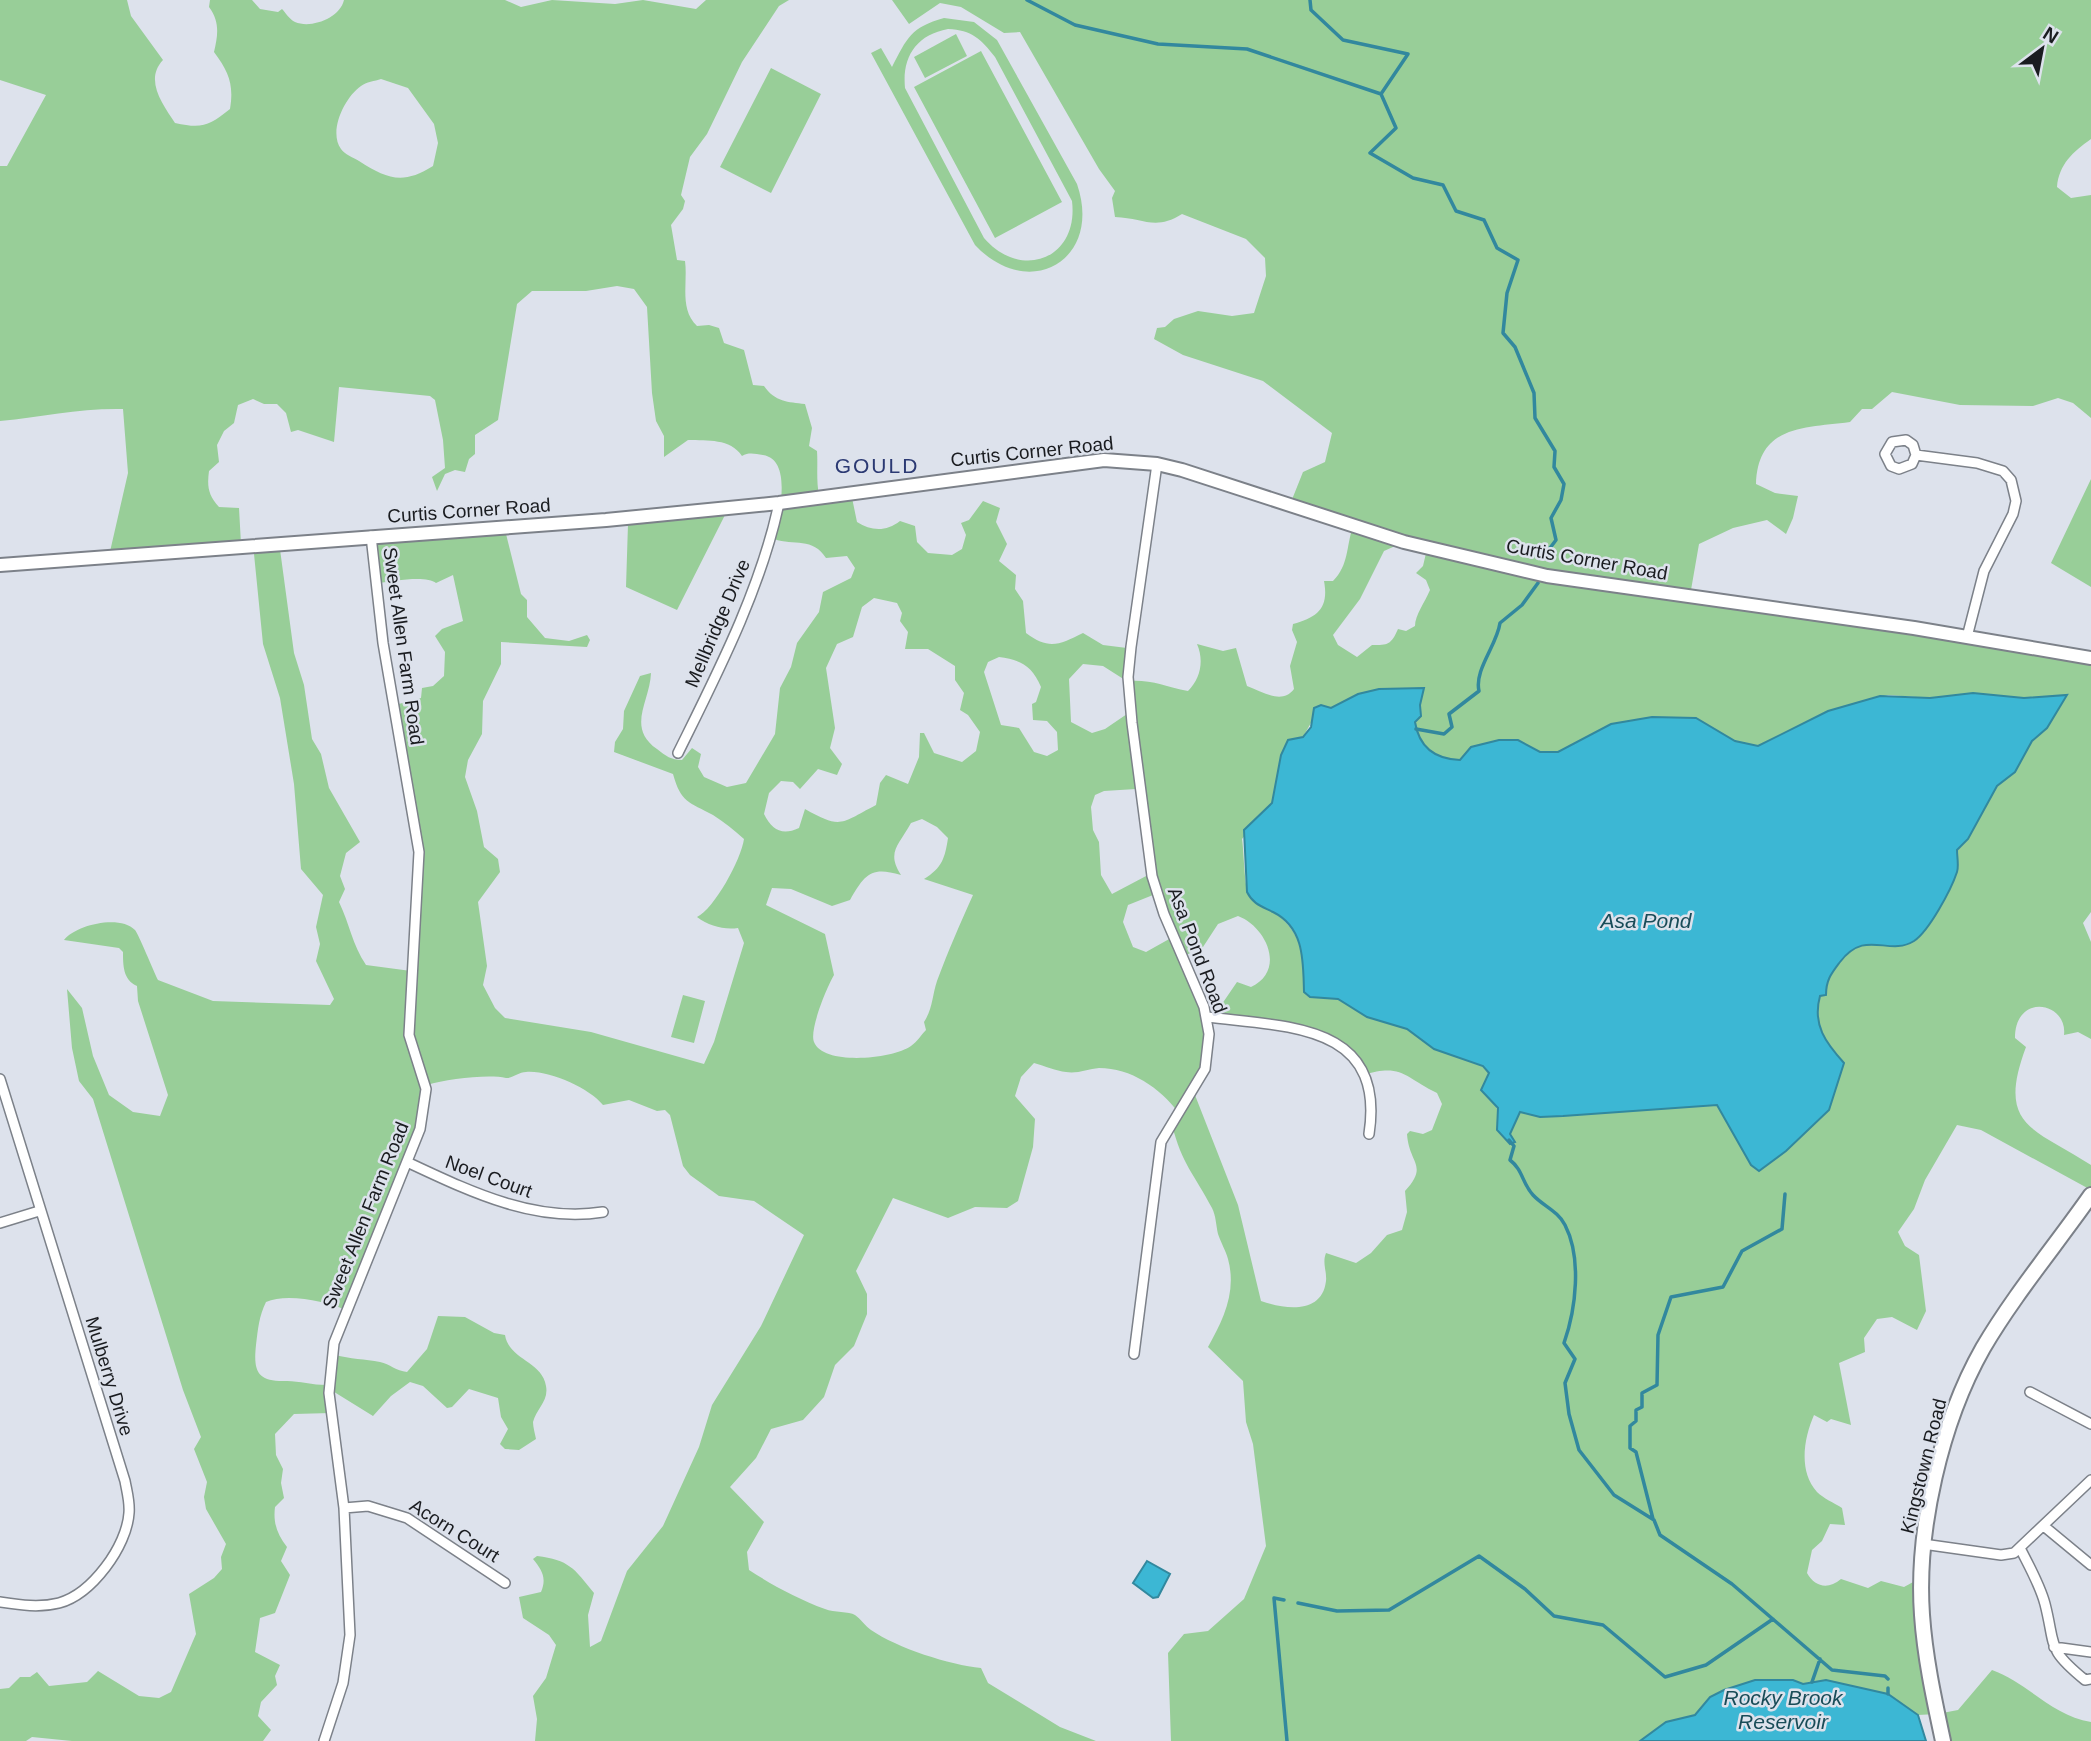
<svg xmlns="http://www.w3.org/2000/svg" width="2091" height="1741" font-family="Helvetica,sans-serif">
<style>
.green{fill:#98ce98;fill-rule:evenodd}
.water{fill:#3cb7d4;stroke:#32889e;stroke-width:2}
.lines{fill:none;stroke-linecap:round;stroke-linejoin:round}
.stream{stroke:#32889e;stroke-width:3.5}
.minor-casing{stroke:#7c8189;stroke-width:12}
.tertiary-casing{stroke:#7c8189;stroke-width:16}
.primary-casing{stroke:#7c8189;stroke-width:18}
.minor{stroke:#fff;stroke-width:9}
.tertiary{stroke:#fff;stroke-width:12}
.primary{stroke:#fff;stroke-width:14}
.labels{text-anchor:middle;stroke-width:5;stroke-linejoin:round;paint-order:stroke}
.street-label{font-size:19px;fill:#1a1c20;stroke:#dde2ec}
.neighbourhood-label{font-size:21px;letter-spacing:2px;fill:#2b3973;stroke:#dde2ec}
.water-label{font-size:21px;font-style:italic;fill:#194c58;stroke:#dde2ec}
</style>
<rect width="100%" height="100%" fill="#dde2ec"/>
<path class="green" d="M 0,0 L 127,0 L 131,16 L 163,60 C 144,80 163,105 175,123 C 202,129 209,126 230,109 C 234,85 229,72 214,52 C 218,35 220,22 209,7 L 210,0 L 252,0 L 260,9 L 278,12 L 282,9 C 285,12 290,20 295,22 C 311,29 340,18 344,0 L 505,0 L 521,7 L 552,0 L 615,4 L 643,0 L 696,9 L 706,0 L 789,0 L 779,6 L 742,62 L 707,134 L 690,157 L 681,195 L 685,201 L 683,209 L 671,225 L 677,260 L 685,261 C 688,283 679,309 697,326 L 709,325 L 719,328 L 724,343 L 744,350 L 753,385 L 764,386 C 775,402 788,402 805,404 L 812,428 L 809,446 L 817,451 C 818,465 816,480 819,495 L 851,493 L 857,522 C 871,531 886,532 900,521 L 915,526 L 917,542 L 928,553 L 952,555 L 962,549 L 966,535 L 961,523 L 969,520 L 983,501 L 1000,508 L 996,522 L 1007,544 L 999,561 L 1016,575 L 1015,589 L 1023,601 L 1026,633 C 1049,650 1059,645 1083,633 L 1103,645 L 1127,648 L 1126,681 C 1151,679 1164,686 1188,691 C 1201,678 1204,660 1197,644 L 1223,651 L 1236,648 L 1247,686 C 1263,692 1282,705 1294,689 L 1290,666 L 1297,642 L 1292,630 L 1293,624 C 1318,617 1329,608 1324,581 L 1333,581 C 1349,565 1346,547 1353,526 L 1291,502 L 1303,472 L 1325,462 L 1332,433 L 1263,381 L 1183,355 L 1154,339 L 1157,328 L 1165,327 L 1174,319 L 1198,311 L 1232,316 L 1254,313 L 1266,276 L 1265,258 L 1246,239 L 1182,214 C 1155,231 1144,218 1115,217 L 1112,198 L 1115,191 L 1099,169 L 1020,32 L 1004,33 L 961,7 L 940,3 L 909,24 L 892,0 L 2091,0 L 2091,139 C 2073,152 2059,164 2057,187 L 2071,198 L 2091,195 L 2091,418 L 2073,403 L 2058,398 L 2033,406 L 1960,405 L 1892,392 L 1872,409 L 1862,409 L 1850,422 C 1804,428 1758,425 1756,484 L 1775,493 L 1798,496 L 1793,518 L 1786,534 L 1767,520 L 1733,528 L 1699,544 L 1691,590 L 2091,656 L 2091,912 L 2083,923 L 2091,942 L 2091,1039 L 2078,1032 L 2064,1035 C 2068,1002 2015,992 2015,1038 L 2026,1047 C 1996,1127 2034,1128 2091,1165 L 2091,1190 L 1981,1130 L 1957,1125 L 1925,1180 L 1914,1209 L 1898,1232 L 1905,1246 L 1919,1255 L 1926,1311 L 1917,1330 L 1892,1317 L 1877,1319 L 1864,1338 L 1865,1352 L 1839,1363 L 1851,1425 L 1831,1419 L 1827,1422 L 1814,1415 C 1804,1438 1798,1471 1817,1492 C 1823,1498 1834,1503 1842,1508 L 1845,1525 L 1830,1524 L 1822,1541 L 1812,1550 L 1807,1573 C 1815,1587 1828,1590 1841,1579 L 1868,1588 L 1881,1581 L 1904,1587 L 1915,1581 L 1937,1714 L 1958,1710 L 1992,1670 C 2027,1682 2052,1716 2091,1722 L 2091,1741 L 1943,1741 L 1937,1714 L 1918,1715 L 1887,1694 L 1826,1680 L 1803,1684 L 1793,1680 L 1710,1697 L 1695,1715 L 1666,1722 L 1640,1741 L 1171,1741 L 1168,1653 L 1184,1634 L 1208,1631 L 1244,1599 L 1266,1546 L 1253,1444 L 1246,1422 L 1243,1381 L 1208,1347 C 1223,1320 1237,1292 1228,1259 C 1226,1251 1221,1243 1218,1234 C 1216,1225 1216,1216 1212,1208 C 1194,1174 1182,1164 1172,1125 L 1178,1112 C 1160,1088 1131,1068 1099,1068 C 1088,1069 1077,1074 1066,1072 C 1056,1071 1045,1066 1034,1063 L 1021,1077 L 1015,1096 L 1035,1119 L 1033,1147 L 1018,1201 L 1007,1208 L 975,1207 L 948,1218 L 893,1198 L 856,1271 L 867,1294 L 867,1314 L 854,1346 L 835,1365 L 824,1397 L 803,1420 L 771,1429 L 756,1458 L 730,1487 L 764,1522 L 747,1552 L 749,1570 C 772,1585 798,1599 825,1609 C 834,1613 849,1611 855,1615 C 861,1619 865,1626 871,1630 C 897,1648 950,1665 981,1668 L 988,1683 L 1060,1727 L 1096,1741 L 535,1741 L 537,1719 L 533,1696 L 546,1678 L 556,1645 L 549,1635 L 523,1618 L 519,1597 L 541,1592 C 547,1578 542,1570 533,1559 L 537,1556 C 569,1560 574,1568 594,1593 L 588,1615 L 590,1647 L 601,1641 L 627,1571 L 663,1526 L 699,1447 L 712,1405 L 761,1326 L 804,1235 L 754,1201 L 719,1196 L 690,1175 L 683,1166 L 670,1115 L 665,1110 L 657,1111 L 629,1100 L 603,1105 C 589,1088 549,1070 526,1072 C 519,1072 511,1079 506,1078 C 488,1074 447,1079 427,1085 L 426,1109 L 346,1310 C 326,1301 286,1293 266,1302 C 259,1316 258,1329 256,1345 C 253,1373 258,1382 287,1381 C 299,1381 313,1385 326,1385 L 335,1355 C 350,1359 365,1359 380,1362 C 390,1364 396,1371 407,1372 L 427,1349 L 438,1316 L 465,1317 L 494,1333 L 505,1335 C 509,1360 542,1361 546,1386 C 549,1401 536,1409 533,1422 C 533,1427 535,1434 536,1439 L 519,1450 L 505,1449 L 500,1444 L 508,1429 L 501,1417 L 498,1398 L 469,1389 L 452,1407 L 447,1408 L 423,1386 L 410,1382 L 391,1396 L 373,1416 L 331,1390 L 331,1413 L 294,1414 L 275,1434 L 276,1455 L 283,1469 L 281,1483 L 284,1498 L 275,1507 C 273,1523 277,1534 287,1547 L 281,1561 L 290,1575 L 275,1613 L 260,1618 L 255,1652 L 280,1665 L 275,1676 L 277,1685 L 261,1702 L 258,1716 L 271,1730 L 263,1741 L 72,1741 L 32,1737 L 26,1741 L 0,1741 L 0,1689 L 9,1688 L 20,1677 L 30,1677 L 37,1672 L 49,1686 L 87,1682 L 98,1671 L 139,1696 L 159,1698 L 171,1692 L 196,1634 L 189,1594 L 214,1578 L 222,1569 L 221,1557 L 226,1544 L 206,1509 L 204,1497 L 207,1482 L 194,1449 L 201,1437 L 183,1390 L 93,1099 L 79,1081 L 72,1048 L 67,989 L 82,1008 L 93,1056 L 109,1095 L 133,1112 L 160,1116 L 168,1095 L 138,1001 L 137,986 C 123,980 123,965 123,952 L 119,948 L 64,940 C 75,925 120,914 135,930 C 138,933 154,972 158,980 L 213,1001 L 330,1005 L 334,999 L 316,961 L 320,944 L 316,927 L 323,895 L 301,869 L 294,784 L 280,698 L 263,644 L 253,544 L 279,542 L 294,653 L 304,685 L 312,739 L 321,754 L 329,788 L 360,842 L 346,853 L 340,876 L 345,889 L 339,902 C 350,925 352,944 366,965 L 411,971 L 419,880 L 395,705 L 421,698 L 422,688 L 433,686 L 444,676 L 445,652 L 435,636 L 442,629 L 463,621 L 453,575 L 436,583 C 427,575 392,581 379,583 L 373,535 L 504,526 L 521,594 L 527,600 L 527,617 L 545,638 L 569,641 L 587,635 L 590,640 L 587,647 L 501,642 L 501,664 L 483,701 L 482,734 L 468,760 L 465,777 L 477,811 L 484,847 L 498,859 L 500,872 L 478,902 L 487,966 L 483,985 L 495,1008 L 505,1018 L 591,1032 L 704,1064 L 714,1042 L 744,943 L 738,928 C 724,930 709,926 697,917 C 714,909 741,860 744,839 C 734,830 724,822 713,815 C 689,802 681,803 673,774 L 614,752 L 615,742 L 623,729 L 624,711 L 640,676 L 651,673 C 650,702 626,727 657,749 C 666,756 671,760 682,760 L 692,748 L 701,754 L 698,767 L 704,777 L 727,787 L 746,783 L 775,734 L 780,688 L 791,667 L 797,643 L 819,612 L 823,592 L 851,578 L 855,568 L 847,556 L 826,558 C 813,537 794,546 774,539 C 778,519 794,460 763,455 C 755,454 749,452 742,456 C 730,438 708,441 688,440 L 664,457 L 664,436 L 656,421 L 652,393 L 647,307 L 634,289 L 617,286 L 586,291 L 532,291 L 517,304 L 498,420 L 475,435 L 475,454 L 469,459 L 465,472 L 455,470 L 445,474 L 437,491 L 432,477 L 445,468 L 443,440 L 435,400 L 430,396 L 339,387 L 334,442 L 298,430 L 291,432 L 286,413 L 277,404 L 264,404 L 253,399 L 238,405 L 234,423 L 224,431 L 217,445 L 219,462 L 209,471 C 207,486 208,495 219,507 L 239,508 L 241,544 L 109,556 L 128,473 L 123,409 C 80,408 43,417 0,421 L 0,166 L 7,166 L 46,95 L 0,80 ZM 381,79 L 408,88 L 434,124 L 438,143 L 433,166 C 403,185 387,179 359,161 C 354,158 344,154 341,149 C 328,131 345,97 361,86 C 366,82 375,81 381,79 ZM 1404,542 L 1427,549 L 1423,566 L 1416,573 L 1426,580 L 1430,590 C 1425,602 1415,615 1415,626 L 1406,631 L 1398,629 C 1391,645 1388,645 1372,645 L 1357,657 L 1338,645 L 1333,635 L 1360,599 L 1384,551 ZM 874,598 L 897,603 L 902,613 L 900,621 L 908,632 L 905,649 L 928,649 L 955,666 L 955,680 L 964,693 L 960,710 L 968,715 L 980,732 L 976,751 L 962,762 L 934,753 L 924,733 L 920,733 L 919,757 L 908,784 L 886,775 L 880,783 L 876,805 C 841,823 842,830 805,809 L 799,828 C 782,836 772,830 764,814 L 769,793 L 781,781 L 793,782 L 800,789 L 818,769 L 837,775 L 842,764 L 830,748 L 835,728 L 826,668 L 837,644 L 853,637 L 862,607 ZM 999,657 C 1021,660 1032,666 1041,687 L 1036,702 L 1032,704 L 1033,720 L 1047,721 L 1057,732 L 1058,750 L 1047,756 L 1034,752 L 1019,728 L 1001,725 L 984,672 L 988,662 ZM 1083,664 L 1103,666 L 1125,680 L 1127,714 L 1105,729 L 1092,733 L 1071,722 L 1069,679 ZM 1424,688 L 1420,705 L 1421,716 L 1415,722 C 1419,747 1435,759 1460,760 L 1471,747 L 1499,740 L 1540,752 L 1558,752 L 1611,724 L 1652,717 L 1696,718 L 1735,741 L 1759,746 L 1828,711 L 1888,695 L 1930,698 L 1973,693 L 2024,698 L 2066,695 L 2047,728 L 2032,741 L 2014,772 L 1997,786 L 1968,839 L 1957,851 L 1957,871 L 1894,944 C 1866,942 1856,941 1839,964 C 1830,976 1826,981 1826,995 L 1820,996 C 1812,1025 1825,1042 1844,1063 L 1829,1110 L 1773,1161 L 1762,1166 L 1751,1165 L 1718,1105 L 1563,1116 L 1520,1112 L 1510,1134 L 1503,1135 L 1497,1130 L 1499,1113 C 1492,1096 1482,1094 1489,1072 L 1483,1066 L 1434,1049 L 1407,1029 L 1367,1017 L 1338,999 L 1319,998 L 1304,982 C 1307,959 1299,932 1280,917 C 1270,908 1258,906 1249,894 C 1244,887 1244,851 1242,839 L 1272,803 L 1281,755 L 1288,740 L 1303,737 L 1321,705 L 1331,708 L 1358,694 L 1379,689 ZM 1136,789 L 1148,875 L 1112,894 L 1101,875 L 1099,842 L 1093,830 L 1091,807 L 1095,795 L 1104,791 ZM 922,819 L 937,827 L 948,838 C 945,858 942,868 924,879 L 973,895 C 960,924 948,951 937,981 C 932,996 933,1008 924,1022 L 926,1030 C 921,1035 917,1042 911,1046 C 893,1059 823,1066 814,1042 C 809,1030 827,987 834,975 L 825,934 L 766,905 L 772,888 L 791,889 L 832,906 L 850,900 C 865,874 871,866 901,875 C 886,852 899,845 911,823 ZM 1153,895 L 1171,938 L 1146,952 L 1133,947 L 1123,922 L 1128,905 ZM 1238,916 C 1267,927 1286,971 1251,987 L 1237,982 L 1211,1020 L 1320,1037 L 1340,1049 L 1363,1075 C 1402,1063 1404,1077 1437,1093 L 1442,1104 L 1432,1130 L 1423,1134 L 1410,1131 L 1407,1134 C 1409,1164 1429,1165 1405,1191 L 1407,1212 L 1402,1230 L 1387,1235 L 1371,1253 L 1356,1263 L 1326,1253 C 1322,1263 1327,1271 1326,1281 C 1322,1315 1284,1309 1261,1301 L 1238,1205 L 1193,1090 L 1208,1048 L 1201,1005 L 1182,957 L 1203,947 L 1218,924 Z
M 944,18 L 974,22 L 997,40 L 1077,184 C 1103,259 1030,303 975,245 L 871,53 L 881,48 L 892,67 C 907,38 911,27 944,18 ZM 948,29 C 972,30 981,39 995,57 L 1072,201 C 1079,259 1021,281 984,238 L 905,88 C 902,57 916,35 948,29 Z
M 956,34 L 967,56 L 925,78 L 914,57 Z
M 981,51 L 1062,202 L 995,238 L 914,87 Z
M 771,68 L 821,94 L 771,193 L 720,167 Z
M 2091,479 L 2091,587 L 2051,563 Z
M 725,515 L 677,610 L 626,587 L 628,524 Z
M 683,995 L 705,1001 L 694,1043 L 671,1037 Z"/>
<path class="water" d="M 1424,688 L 1420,705 L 1421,716 L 1415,722 C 1419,747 1434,759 1460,760 L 1471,747 L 1499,740 L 1518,740 L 1540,752 L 1558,752 L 1611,724 L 1652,717 L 1696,718 L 1735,741 L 1758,746 L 1828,711 L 1880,696 L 1930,698 L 1973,693 L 2024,698 L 2067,695 L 2047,728 L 2032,741 L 2015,772 L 1997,786 L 1968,839 L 1957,850 C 1957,857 1959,866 1957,872 C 1951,890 1929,931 1914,941 C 1888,957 1866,928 1840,962 C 1831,974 1826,980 1826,995 L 1820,996 C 1812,1025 1826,1043 1844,1063 L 1829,1110 L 1786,1151 L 1759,1171 L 1751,1165 L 1717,1105 L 1563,1116 L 1540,1117 L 1520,1112 L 1510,1134 L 1515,1142 L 1510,1144 L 1497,1130 L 1498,1108 L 1481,1090 L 1489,1073 L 1483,1066 L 1434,1049 L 1407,1029 L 1367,1017 L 1338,999 L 1310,997 L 1304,992 C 1303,962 1305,928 1273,912 C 1261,906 1253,904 1247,892 L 1244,830 L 1272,803 L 1281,755 L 1288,740 L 1303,737 L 1311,727 L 1314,708 L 1321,705 L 1331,708 L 1358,694 L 1379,689 Z
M 1147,1561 L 1170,1574 L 1158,1597 L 1153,1598 L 1133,1583 Z
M 1755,1680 L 1793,1680 L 1803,1684 L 1826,1680 L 1888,1694 L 1918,1715 L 1926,1741 L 1640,1741 L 1666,1722 L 1695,1715 L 1710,1697 L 1724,1690 Z"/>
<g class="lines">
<path class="stream" d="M 1027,0 L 1075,25 L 1158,44 L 1247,49 L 1381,94 L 1396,128 L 1370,153 L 1413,178 L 1443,185 L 1456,211 L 1484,220 L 1497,248 L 1518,260 L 1507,293 L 1503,333 L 1515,347 L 1534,393 L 1535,418 L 1555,451 L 1554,467 L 1564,484 L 1561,500 L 1551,518 L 1556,540 L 1544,556
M 1310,0 L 1311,10 L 1343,40 L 1408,54 L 1381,94
M 1416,729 L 1444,734 L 1452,727 L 1449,714 L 1479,691 C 1474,670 1497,645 1500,623 L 1522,605 L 1538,583
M 1509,1140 L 1514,1146 L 1510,1160 C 1523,1170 1522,1183 1533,1195 C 1543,1206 1558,1211 1565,1225 C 1582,1258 1576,1309 1564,1343 L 1575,1359 L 1565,1383 L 1569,1414 L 1579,1450 L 1614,1495 L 1654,1520 L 1660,1535 L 1732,1584 L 1832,1670 L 1885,1676 L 1888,1679
M 1653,1519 L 1636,1452 L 1630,1448 L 1630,1426 L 1636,1421 L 1636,1410 L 1642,1407 L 1642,1393 L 1657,1385 L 1658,1335 L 1671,1297 L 1723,1287 L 1742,1251 L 1782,1229 L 1785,1194
M 1284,1600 L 1274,1598 L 1287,1741
M 1298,1603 L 1337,1611 L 1389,1610 L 1479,1556 L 1525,1589 L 1554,1616 L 1603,1625 L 1665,1677 L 1706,1665 L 1773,1619
M 1812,1682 L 1820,1659
M 1888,1694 L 1888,1688"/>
<g class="minor-casing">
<path id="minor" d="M 1916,455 L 1912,464 L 1899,469 L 1891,466 L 1885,454 L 1892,442 L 1906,440 L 1913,445 L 1916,455 L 1977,463 L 2003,471 L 2011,480 L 2016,501 L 2013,514 L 1984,571 L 1967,637
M 678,753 C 717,674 761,589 779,503
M 1207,1017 C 1287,1027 1386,1023 1369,1134
M 0,1079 L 125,1481 C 127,1492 130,1502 129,1513 C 127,1546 92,1594 59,1603 C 39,1608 20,1605 0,1602
M 407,1162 C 469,1191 534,1223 603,1212
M 0,1223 L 39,1211
M 1134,1354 L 1161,1142 L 1205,1069 L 1209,1034 L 1204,1007 L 1164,914 L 1152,876 L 1132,723 L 1128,677 L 1131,647 L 1157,464
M 2030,1392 L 2091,1424
M 344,1508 L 368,1506 L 407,1518 L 505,1583
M 2045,1527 L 2091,1565
M 1923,1544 L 2001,1555 L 2014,1553 L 2091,1480
M 2020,1548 C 2029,1566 2040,1585 2045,1604 C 2056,1647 2046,1648 2085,1680 L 2091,1679
M 2054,1647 L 2091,1652
M 324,1741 L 343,1683 L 350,1635 L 344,1508 L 329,1393 L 334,1343 L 420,1129 L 426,1089 L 409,1035 L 419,852 L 383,643 L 371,536"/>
</g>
<g class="tertiary-casing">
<path id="tertiary" d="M 0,565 L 606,520 L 779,503 L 1104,460 L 1157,464 L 1182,470 L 1404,542 L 1547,576 L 1914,628 L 2091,658"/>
</g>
<g class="primary-casing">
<path id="primary" d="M 1943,1741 C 1934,1699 1925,1658 1922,1615 C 1916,1530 1941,1422 1983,1348 C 2014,1295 2056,1245 2091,1195"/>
</g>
<use href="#minor" class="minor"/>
<use href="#tertiary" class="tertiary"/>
<use href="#primary" class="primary"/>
</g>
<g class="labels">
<g class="street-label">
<text transform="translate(1032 451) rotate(-6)" y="7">Curtis Corner Road</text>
<text transform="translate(469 510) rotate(-4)" y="7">Curtis Corner Road</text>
<text transform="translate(1587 559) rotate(10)" y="7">Curtis Corner Road</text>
<text transform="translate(717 623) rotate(-67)" y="7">Mellbridge Drive</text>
<text transform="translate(404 646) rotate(82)" y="7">Sweet Allen Farm Road</text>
<text transform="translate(1198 950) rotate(69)" y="7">Asa Pond Road</text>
<text transform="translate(489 1176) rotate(20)" y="7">Noel Court</text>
<text transform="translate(365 1215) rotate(-68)" y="7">Sweet Allen Farm Road</text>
<text transform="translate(110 1376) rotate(73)" y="7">Mulberry Drive</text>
<text transform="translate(1923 1466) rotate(-76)" y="7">Kingstown Road</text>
<text transform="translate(455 1530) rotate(32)" y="7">Acorn Court</text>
</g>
<g class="neighbourhood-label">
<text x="877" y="473">GOULD</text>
</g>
<g class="water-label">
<text x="1646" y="928">Asa Pond</text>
<text x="1783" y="1705">Rocky Brook<tspan x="1783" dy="24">Reservoir</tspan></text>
</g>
</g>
<g transform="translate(2042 49) rotate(32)" stroke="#dde2ec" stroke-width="5" paint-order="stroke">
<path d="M0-5L12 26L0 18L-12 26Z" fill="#1a1c20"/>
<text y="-10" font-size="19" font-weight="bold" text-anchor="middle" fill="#1a1c20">N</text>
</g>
</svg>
